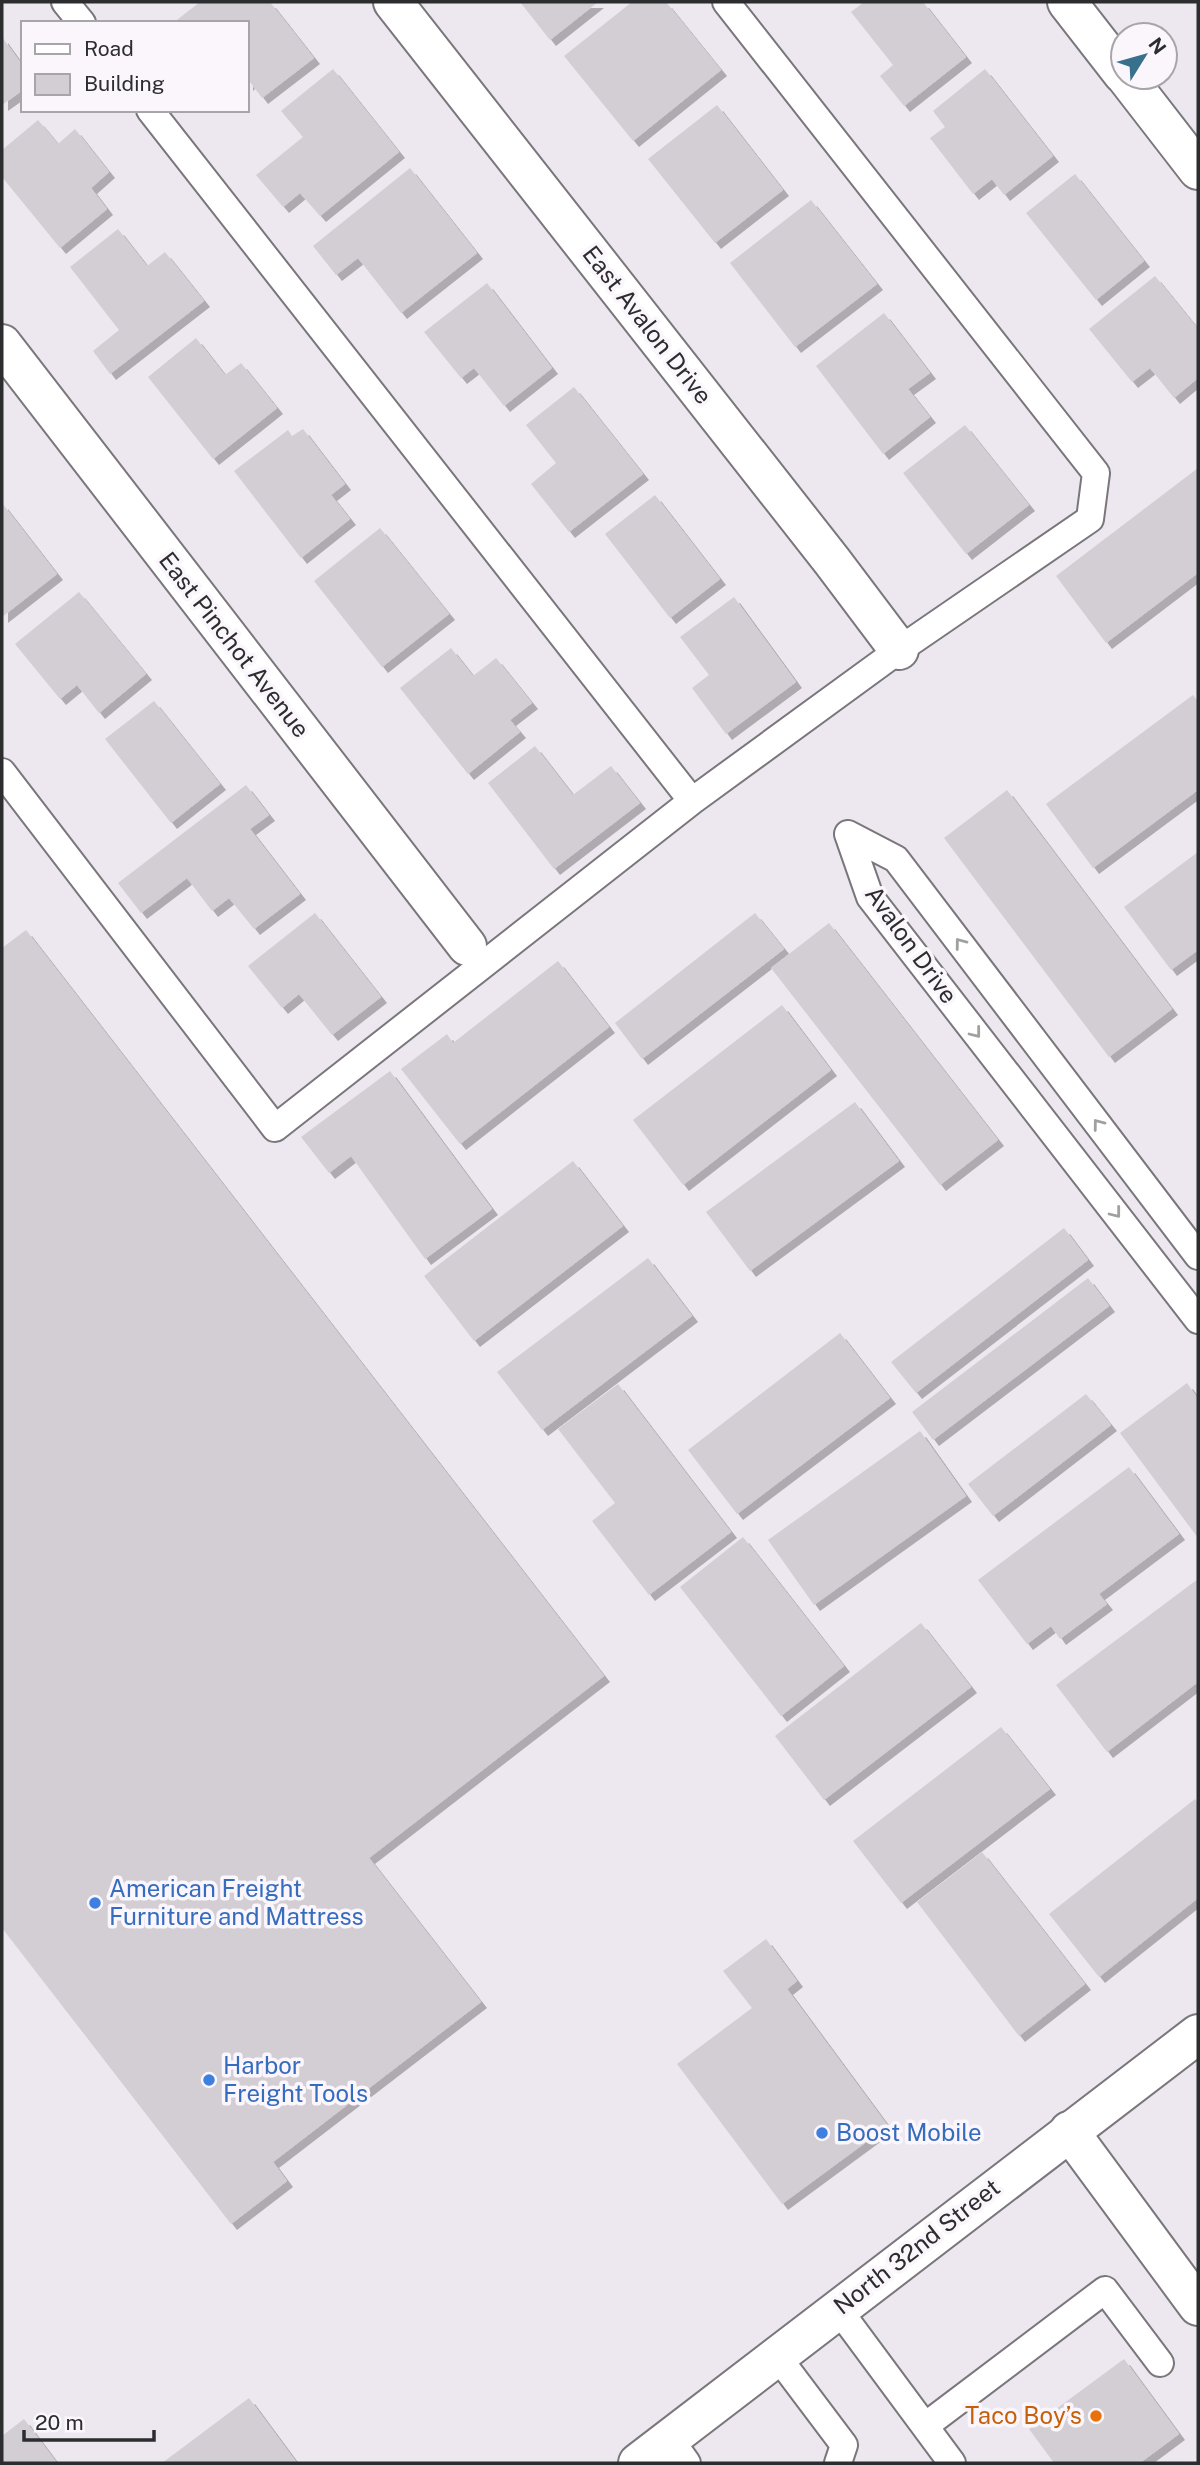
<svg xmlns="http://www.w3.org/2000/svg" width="1200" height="2465" font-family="'Public Sans',sans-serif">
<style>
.building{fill:#d2ced4;filter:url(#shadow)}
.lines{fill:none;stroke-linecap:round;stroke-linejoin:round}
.service-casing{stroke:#7a767c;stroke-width:30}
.minor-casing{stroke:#7a767c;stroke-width:42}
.secondary-casing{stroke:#7a767c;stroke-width:42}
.service{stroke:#fff;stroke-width:26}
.minor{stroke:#fff;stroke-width:38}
.secondary{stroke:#fff;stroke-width:38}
.oneway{stroke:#a0a0a1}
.shop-dot{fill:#3f7fe0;stroke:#faf6fc;stroke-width:2.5}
.food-dot{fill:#e8710a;stroke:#faf6fc;stroke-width:2.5}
.labels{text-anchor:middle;stroke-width:7;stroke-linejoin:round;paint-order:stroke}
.street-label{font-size:24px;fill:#2d2c2e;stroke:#faf6fc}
.shop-label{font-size:24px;fill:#366cbe;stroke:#faf6fc;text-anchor:start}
.food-label{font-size:24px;fill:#c56008;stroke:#faf6fc;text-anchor:end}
</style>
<defs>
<filter id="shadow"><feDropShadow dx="6" dy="6" stdDeviation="0" flood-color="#0004"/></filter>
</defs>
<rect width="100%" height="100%" fill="#ede8ef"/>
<path class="building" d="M 200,2 L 270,2 L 314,58 L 262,98 L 250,82 L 247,85 L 247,23 L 173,23 Z
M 520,2 L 598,2 L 550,40 Z
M 632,2 L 666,2 L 721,70 L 633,141 L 564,56 Z
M 864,2 L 923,2 L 966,57 L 904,106 L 880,76 L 893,65 L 851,12 Z
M 2,37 L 23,66 L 23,90 L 2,105 Z
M 333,69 L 399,152 L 320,216 L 300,193 L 283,207 L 256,175 L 303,137 L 281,111 Z
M 985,69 L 1053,156 L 1004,195 L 992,179 L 973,194 L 930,138 L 945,127 L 933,111 Z
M 717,105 L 783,190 L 715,243 L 648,159 Z
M 38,120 L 58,144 L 75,129 L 109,172 L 91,188 L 107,209 L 60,248 L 2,177 L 2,150 Z
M 410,168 L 477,253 L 401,313 L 358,258 L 336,275 L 313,246 Z
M 1075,174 L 1144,261 L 1096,300 L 1026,213 Z
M 811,200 L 877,284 L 795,347 L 730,263 Z
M 118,229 L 147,266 L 165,252 L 204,301 L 110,374 L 93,351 L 119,330 L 70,267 Z
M 1155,276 L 1198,329 L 1198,378 L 1174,398 L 1150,368 L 1132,382 L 1089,329 Z
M 487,283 L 552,368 L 504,406 L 474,368 L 461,378 L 424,332 Z
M 884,313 L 930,373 L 908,389 L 930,417 L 883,454 L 816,366 Z
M 196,338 L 225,375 L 241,363 L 277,408 L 213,459 L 148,377 Z
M 574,387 L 643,474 L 569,532 L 531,484 L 556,463 L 526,425 Z
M 965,425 L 1029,505 L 966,554 L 903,473 Z
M 303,429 L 345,484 L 331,495 L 350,519 L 301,558 L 234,471 L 288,430 L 292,436 Z
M 1198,468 L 1198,573 L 1106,643 L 1056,576 Z
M 655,495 L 720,579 L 670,618 L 605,534 Z
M 2,503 L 57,574 L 2,617 Z
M 380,528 L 449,614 L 382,667 L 314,581 Z
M 79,592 L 146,674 L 99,713 L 77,685 L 60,699 L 15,644 Z
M 734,597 L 796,682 L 726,734 L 692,688 L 709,675 L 680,637 Z
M 451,648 L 473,676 L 496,658 L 532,703 L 510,720 L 520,732 L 468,774 L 400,688 Z
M 1193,695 L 1198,701 L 1198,790 L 1093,868 L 1046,804 Z
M 154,701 L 220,784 L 171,823 L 105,739 Z
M 535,746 L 573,795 L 611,766 L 640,803 L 554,869 L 488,783 Z
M 246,785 L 269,815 L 250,829 L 300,894 L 254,929 L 229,898 L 212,911 L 187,878 L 141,913 L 118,883 Z
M 1007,790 L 1172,1009 L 1109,1057 L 944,838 Z
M 1198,852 L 1198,950 L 1171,970 L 1124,907 Z
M 315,913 L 381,997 L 332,1035 L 299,994 L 282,1008 L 248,966 Z
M 755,913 L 784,949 L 642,1059 L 615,1023 Z
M 829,923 L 998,1140 L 940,1185 L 771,968 Z
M 26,930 L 604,1676 L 369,1858 L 481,2002 L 273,2162 L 287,2181 L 231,2224 L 2,1928 L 2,948 Z
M 558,961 L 609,1027 L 460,1144 L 401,1069 L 447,1034 L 453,1043 Z
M 782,1005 L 831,1070 L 683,1185 L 633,1120 Z
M 390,1071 L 492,1209 L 425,1259 L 351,1156 L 329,1173 L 301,1137 Z
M 855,1102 L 899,1161 L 750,1271 L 706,1212 Z
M 573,1161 L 623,1226 L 474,1341 L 424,1276 Z
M 1064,1228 L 1088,1260 L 916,1393 L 891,1362 Z
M 648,1258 L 692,1316 L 542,1430 L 497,1372 Z
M 1088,1278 L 1109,1306 L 933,1440 L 912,1412 Z
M 840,1333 L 890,1398 L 737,1514 L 688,1450 Z
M 1187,1383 L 1198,1399 L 1198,1538 L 1120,1433 Z
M 618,1384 L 731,1532 L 649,1595 L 592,1521 L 615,1503 L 558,1429 Z
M 1086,1394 L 1111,1425 L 993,1516 L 968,1484 Z
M 920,1431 L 966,1496 L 814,1605 L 768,1540 Z
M 1129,1467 L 1179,1534 L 1099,1594 L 1107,1604 L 1060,1639 L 1051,1626 L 1027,1644 L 978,1580 Z
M 743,1537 L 844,1666 L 781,1716 L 680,1587 Z
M 1198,1579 L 1198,1682 L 1107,1752 L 1056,1685 Z
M 921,1623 L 971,1687 L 824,1800 L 775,1736 Z
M 1001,1727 L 1050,1789 L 901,1903 L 853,1841 Z
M 1195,1799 L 1198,1803 L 1198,1898 L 1099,1977 L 1049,1914 Z
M 982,1852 L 1085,1984 L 1019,2036 L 917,1902 Z
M 766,1939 L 797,1981 L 787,1989 L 888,2126 L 782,2204 L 677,2064 L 752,2008 L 723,1971 Z
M 1124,2359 L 1179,2434 L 1140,2463 L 1054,2463 L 1029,2429 Z
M 249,2398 L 297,2463 L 162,2463 Z
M 24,2419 L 57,2463 L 2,2463 L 2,2436 Z"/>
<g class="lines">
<g class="service-casing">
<path id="service" d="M 65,2 L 82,23
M 150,110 L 692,801
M 2,772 L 275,1128 L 692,801 L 899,650 L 1090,519 L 1096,473 L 726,2
M 848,834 L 870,897 L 1198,1320
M 848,834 L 896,859 L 1198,1256
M 838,2309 L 952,2463
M 777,2356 L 844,2445 L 838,2463
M 925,2426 L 1105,2290 L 1160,2363
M 670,2439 L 687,2463"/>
</g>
<g class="minor-casing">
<path id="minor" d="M 393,2 L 832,561 L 899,650
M 1067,2 L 1123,74
M 1126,77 L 1198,170
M 2,344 L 467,946
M 1069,2131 L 1198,2306"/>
</g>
<g class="secondary-casing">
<path id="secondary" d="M 638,2463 L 1198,2034"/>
</g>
<use href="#service" class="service"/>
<use href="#minor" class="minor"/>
<use href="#secondary" class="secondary"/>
</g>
<defs><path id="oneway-chevron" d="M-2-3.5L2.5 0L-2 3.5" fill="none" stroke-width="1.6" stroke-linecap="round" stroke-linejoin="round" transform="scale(1.75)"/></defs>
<g class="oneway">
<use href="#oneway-chevron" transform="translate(960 943) rotate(-127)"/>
<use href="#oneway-chevron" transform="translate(976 1033) rotate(52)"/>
<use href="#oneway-chevron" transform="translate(1098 1124) rotate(-127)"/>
<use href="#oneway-chevron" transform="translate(1116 1213) rotate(52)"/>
</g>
<g class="shop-dot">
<circle cx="95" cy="1903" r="7"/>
<circle cx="209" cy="2080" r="7"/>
<circle cx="822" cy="2133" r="7"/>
</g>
<circle class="food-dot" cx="1096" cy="2416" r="7"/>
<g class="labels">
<g class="street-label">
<text transform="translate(647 325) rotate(52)" y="8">East Avalon Drive</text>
<text transform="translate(234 645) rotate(52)" y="8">East Pinchot Avenue</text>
<text transform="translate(911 945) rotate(54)" y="8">Avalon Drive</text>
<text transform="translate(917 2247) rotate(-38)" y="8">North 32nd Street</text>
</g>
<g class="shop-label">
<text x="109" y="1897">American Freight<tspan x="109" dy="28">Furniture and Mattress</tspan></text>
<text x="223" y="2074">Harbor<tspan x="223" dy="28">Freight Tools</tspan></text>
<text x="836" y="2141">Boost Mobile</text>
</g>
<g class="food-label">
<text x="1082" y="2424">Taco Boy’s</text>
</g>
</g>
<rect width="1200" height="2465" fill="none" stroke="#2d2c2e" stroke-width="7"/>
<rect x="21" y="21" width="228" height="91" fill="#faf6fc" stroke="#a8a5aa" stroke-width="2"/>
<rect x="35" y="44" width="35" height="10" fill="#ffffff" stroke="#a8a5aa" stroke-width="2"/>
<text x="84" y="56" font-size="21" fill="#2d2c2e">Road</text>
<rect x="35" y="74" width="35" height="21" fill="#d2ced4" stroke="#a8a5aa" stroke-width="2"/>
<text x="84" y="91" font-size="21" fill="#2d2c2e">Building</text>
<g transform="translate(1144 56) rotate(53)"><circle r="33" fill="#faf6fc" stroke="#a8a5aa" stroke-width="2"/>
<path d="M0-5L12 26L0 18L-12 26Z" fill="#38718b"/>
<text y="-10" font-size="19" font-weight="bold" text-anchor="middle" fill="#2d2c2e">N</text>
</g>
<path d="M24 2430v10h130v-10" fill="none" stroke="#2d2c2e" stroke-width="3.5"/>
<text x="35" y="2430" font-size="21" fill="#2d2c2e" stroke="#faf6fc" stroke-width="5" paint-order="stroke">20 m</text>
</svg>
